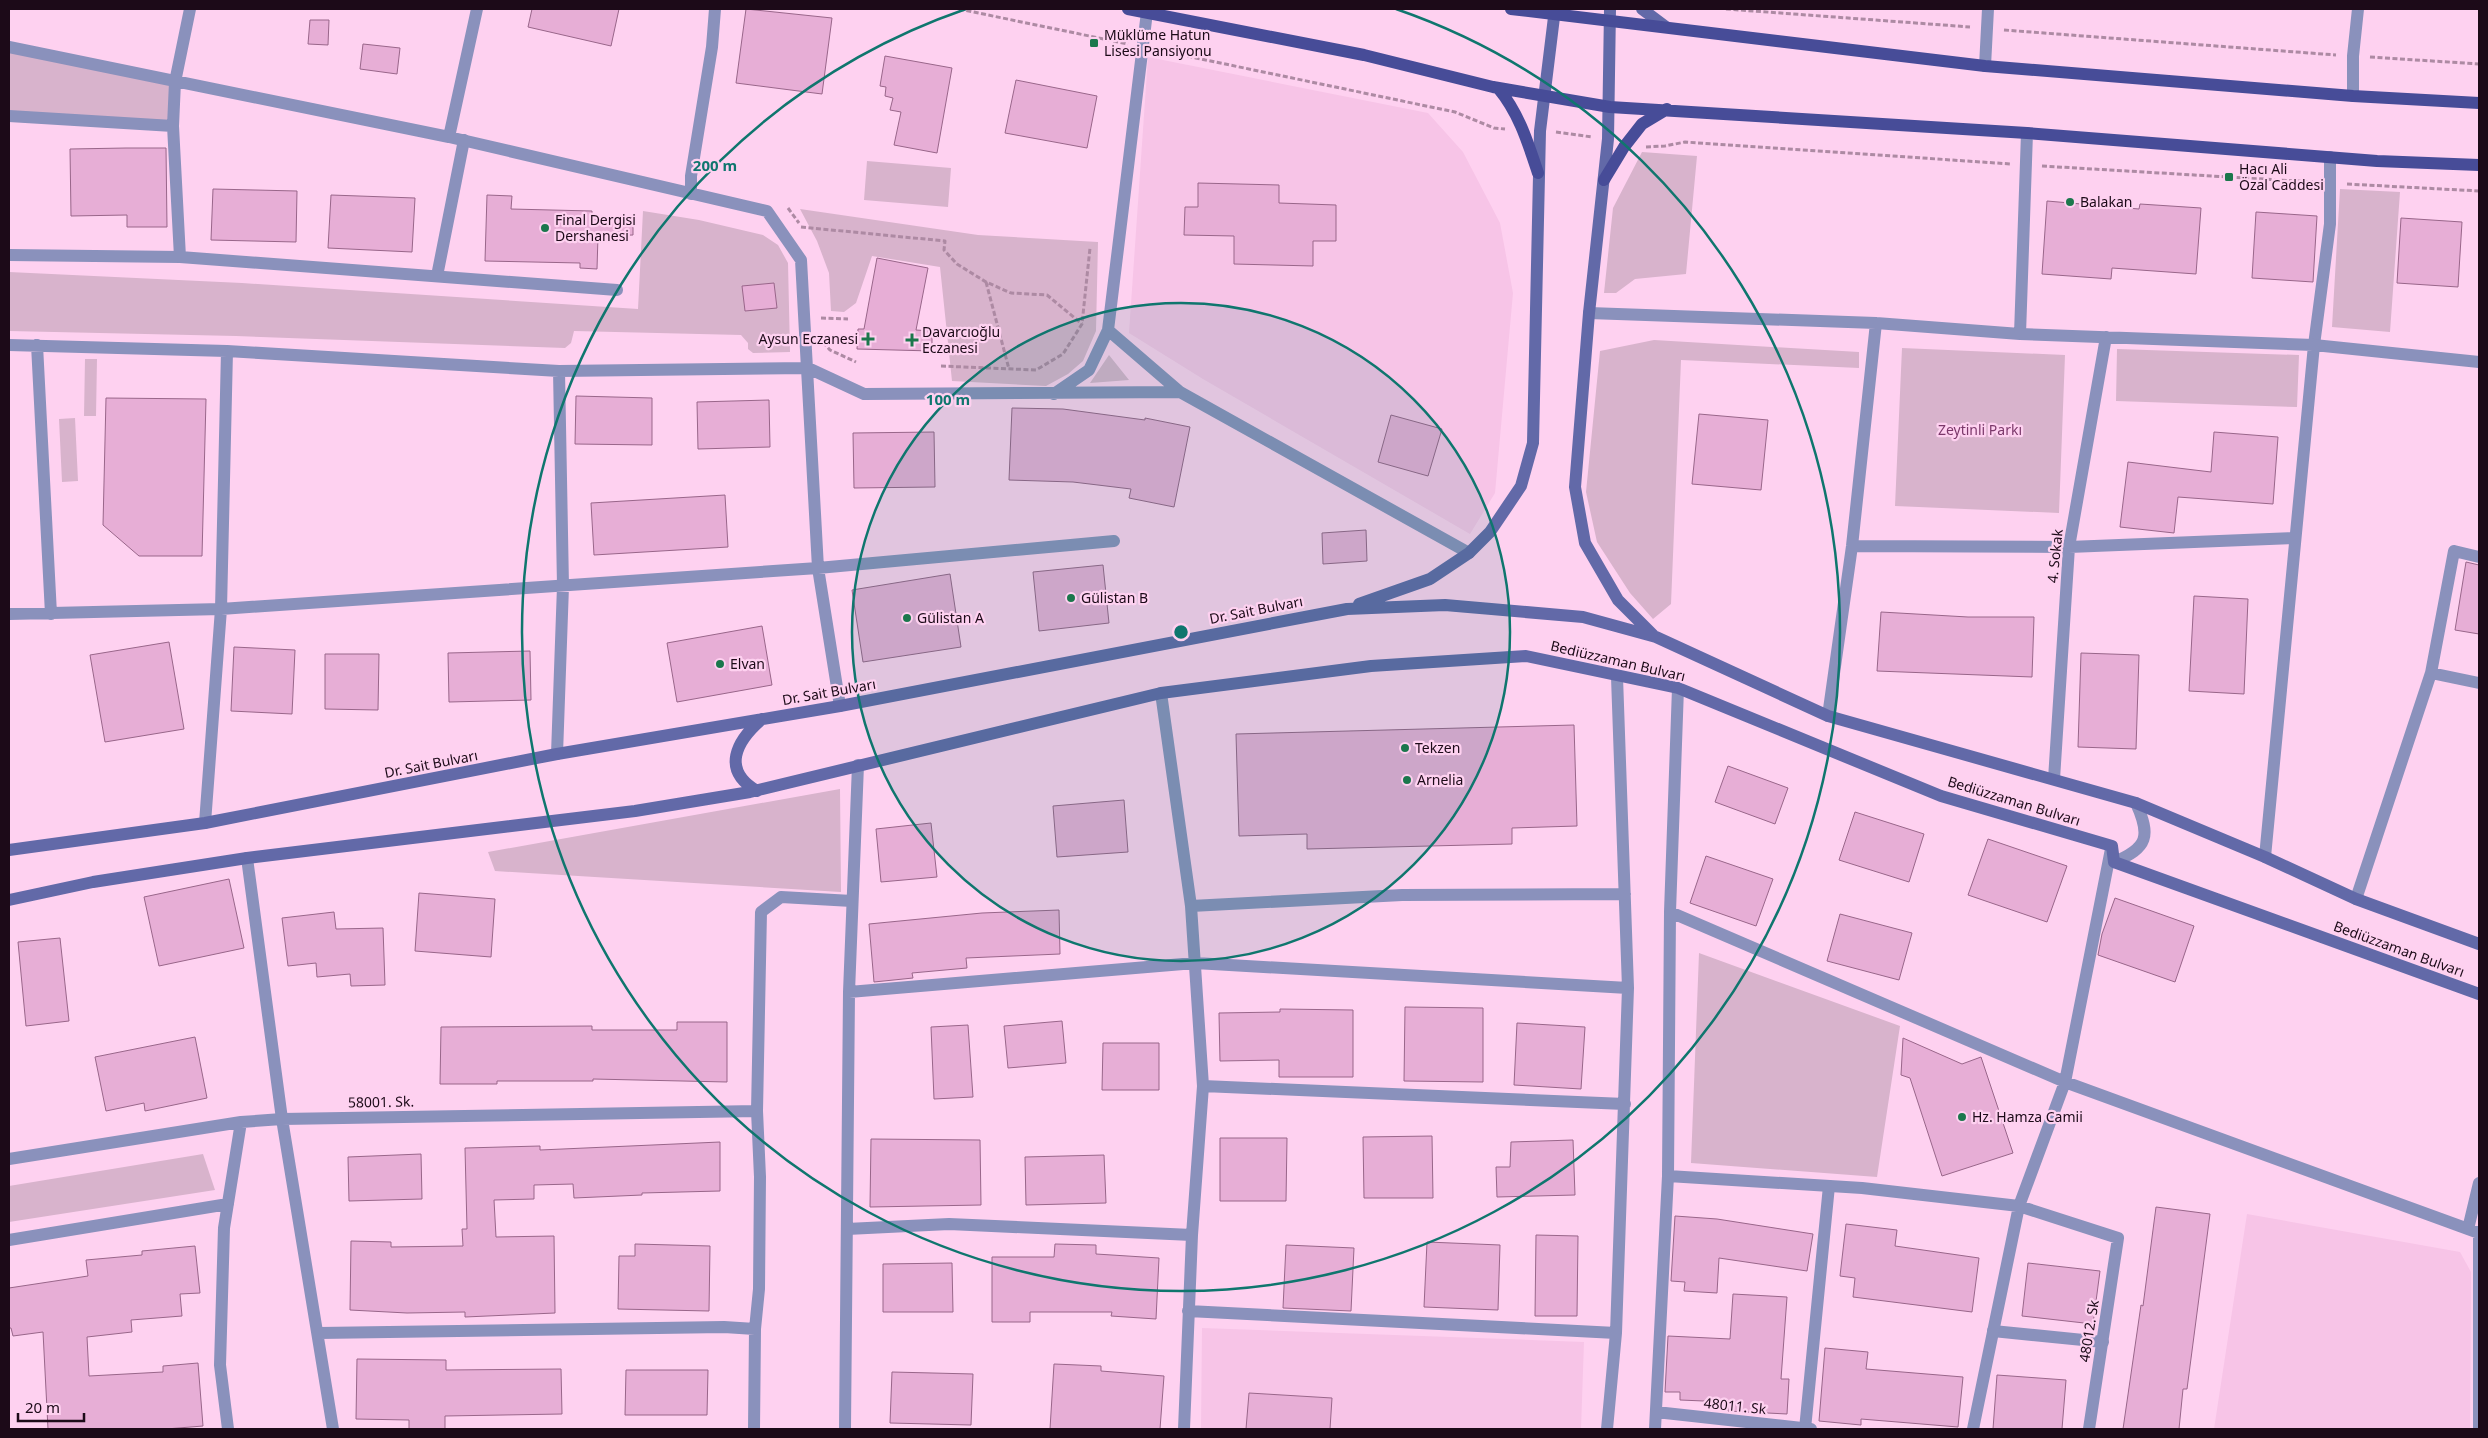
<svg xmlns="http://www.w3.org/2000/svg" width="2488" height="1438" font-family="'Noto Sans',sans-serif">
<style>
.built{fill:#f7c4e7}
.green{fill:#d8b3cc}
.building{fill:#e7aed6;stroke:#99668a}
.lines{fill:none;stroke-linecap:round;stroke-linejoin:round}
.path{stroke:#ad8aa3;stroke-width:3;stroke-dasharray:5 2.5;stroke-linecap:butt}
.lane{stroke:#8a91bc;stroke-width:12}
.street{stroke:#8a91bc;stroke-width:12}
.secondary{stroke:#6269a8;stroke-width:12}
.primary{stroke:#474c98;stroke-width:12}
.ring{fill:none;stroke:#0f766e;stroke-width:2.5}
.poi-dot{fill:#1b774c;stroke:#fed1f0;stroke-width:2}
.labels{text-anchor:middle;stroke-width:4.5;stroke-linejoin:round;paint-order:stroke}
.poi-label{font-size:14px;fill:#1c0a18;stroke:#fed1f0;text-anchor:start}
.park-label{font-size:14px;fill:#7b386a;stroke:#fed1f0}
.street-label{font-size:14px;fill:#1c0a18;stroke:#fed1f0}
.centre{fill:#0f766e;stroke:#fed1f0;stroke-width:2.5}
.ring-label{font-size:15px;text-anchor:middle;font-weight:bold;fill:#0f766e;stroke:#fed1f0;stroke-width:4.5;stroke-linejoin:round;paint-order:stroke}
</style>
<rect width="100%" height="100%" fill="#fed1f0"/>
<path class="built" d="M 1148,57 L 1428,113 L 1463,152 L 1500,223 L 1513,293 L 1495,493 L 1470,534 L 1203,379 L 1129,333 Z
M 2247,1214 L 2460,1252 L 2471,1272 L 2470,1429 L 2214,1429 Z
M 1202,1328 L 1584,1342 L 1581,1429 L 1201,1429 Z"/>
<path class="green" d="M 9,47 L 175,82 L 173,126 L 9,116 Z
M 1642,152 L 1697,156 L 1686,274 L 1635,279 L 1616,293 L 1604,293 L 1613,208 Z
M 867,161 L 951,168 L 948,207 L 864,200 Z
M 2340,189 L 2400,192 L 2390,332 L 2332,327 Z
M 800,209 L 978,235 L 1098,242 L 1096,331 L 1083,361 L 1068,374 L 1046,386 L 952,381 L 940,267 L 872,256 L 856,303 L 844,312 L 831,311 L 829,273 L 817,241 Z
M 643,211 L 699,220 L 763,235 L 778,245 L 788,263 L 790,352 L 753,353 L 748,349 L 748,343 L 741,335 L 574,331 L 571,343 L 565,348 L 236,336 L 9,331 L 9,272 L 242,283 L 638,309 Z
M 1654,340 L 1859,352 L 1859,368 L 1681,360 L 1671,604 L 1653,619 L 1630,593 L 1597,542 L 1586,492 L 1600,351 Z
M 1902,348 L 2065,355 L 2059,513 L 1895,506 Z
M 2117,349 L 2299,355 L 2297,407 L 2116,401 Z
M 1109,355 L 1129,380 L 1090,383 Z
M 85,359 L 97,359 L 96,416 L 84,416 Z
M 75,418 L 78,481 L 62,482 L 59,419 Z
M 840,789 L 841,892 L 495,871 L 488,852 Z
M 1699,953 L 1900,1026 L 1877,1177 L 1691,1163 Z
M 203,1154 L 215,1190 L 9,1222 L 9,1186 Z"/>
<path class="building" d="M 532,9 L 619,9 L 611,46 L 528,27 Z
M 746,9 L 832,18 L 822,94 L 736,83 Z
M 310,20 L 329,20 L 328,45 L 308,44 Z
M 363,44 L 400,48 L 397,74 L 360,69 Z
M 885,56 L 952,68 L 937,153 L 894,145 L 901,112 L 890,110 L 893,98 L 885,96 L 886,87 L 880,86 Z
M 1016,80 L 1097,96 L 1087,148 L 1005,133 Z
M 126,148 L 166,148 L 167,227 L 127,227 L 127,215 L 71,216 L 70,149 Z
M 1198,183 L 1279,185 L 1279,203 L 1336,205 L 1336,241 L 1313,241 L 1313,266 L 1234,264 L 1234,236 L 1184,235 L 1185,207 L 1198,207 Z
M 213,189 L 297,191 L 296,242 L 211,240 Z
M 331,195 L 415,198 L 412,252 L 328,248 Z
M 487,195 L 512,196 L 511,209 L 592,211 L 592,219 L 633,220 L 633,235 L 598,236 L 597,269 L 580,268 L 580,263 L 485,261 Z
M 2047,201 L 2139,209 L 2140,204 L 2201,208 L 2196,274 L 2112,268 L 2111,279 L 2042,274 Z
M 2256,212 L 2317,216 L 2313,282 L 2252,278 Z
M 2401,218 L 2462,222 L 2458,287 L 2397,283 Z
M 877,258 L 928,268 L 916,330 L 932,331 L 932,351 L 857,349 L 858,329 L 864,329 Z
M 774,283 L 777,308 L 745,311 L 742,286 Z
M 576,396 L 652,398 L 652,445 L 575,444 Z
M 106,398 L 206,399 L 202,556 L 139,556 L 103,525 Z
M 769,400 L 770,447 L 698,449 L 697,402 Z
M 1012,408 L 1063,409 L 1145,420 L 1145,418 L 1190,427 L 1174,507 L 1129,498 L 1131,489 L 1073,482 L 1009,480 Z
M 1699,414 L 1768,420 L 1761,490 L 1692,484 Z
M 1391,415 L 1442,429 L 1428,476 L 1378,462 Z
M 934,432 L 935,487 L 854,488 L 853,433 Z
M 2214,432 L 2278,437 L 2273,504 L 2178,497 L 2174,533 L 2120,527 L 2128,462 L 2211,472 Z
M 725,495 L 728,547 L 594,555 L 591,503 Z
M 1366,530 L 1367,561 L 1323,564 L 1322,533 Z
M 2466,562 L 2479,565 L 2479,634 L 2455,630 Z
M 1103,565 L 1109,623 L 1039,631 L 1033,572 Z
M 950,574 L 961,647 L 863,662 L 852,590 Z
M 2194,596 L 2248,599 L 2244,694 L 2189,691 Z
M 1881,612 L 1968,617 L 2034,617 L 2032,677 L 1877,671 Z
M 762,626 L 772,685 L 677,702 L 667,643 Z
M 169,642 L 184,729 L 105,742 L 90,655 Z
M 234,647 L 295,650 L 292,714 L 231,711 Z
M 530,651 L 531,700 L 449,702 L 448,653 Z
M 2081,653 L 2139,655 L 2136,749 L 2078,747 Z
M 325,654 L 379,654 L 378,710 L 325,709 Z
M 1574,725 L 1577,826 L 1512,828 L 1512,844 L 1307,849 L 1307,834 L 1239,836 L 1236,734 Z
M 1728,766 L 1788,788 L 1775,824 L 1715,802 Z
M 1124,800 L 1128,852 L 1057,857 L 1053,806 Z
M 1855,812 L 1924,834 L 1909,882 L 1839,860 Z
M 931,823 L 937,877 L 881,882 L 876,829 Z
M 1988,839 L 2067,866 L 2047,922 L 1968,895 Z
M 1706,856 L 1773,879 L 1756,926 L 1690,903 Z
M 229,879 L 244,948 L 159,966 L 144,897 Z
M 419,893 L 495,899 L 491,957 L 415,951 Z
M 2115,898 L 2194,926 L 2175,982 L 2098,955 L 2102,934 Z
M 1059,910 L 1060,954 L 966,958 L 967,968 L 912,973 L 913,978 L 874,982 L 869,924 L 982,913 Z
M 334,912 L 336,929 L 383,928 L 385,985 L 351,986 L 350,974 L 317,977 L 316,963 L 288,966 L 282,918 Z
M 1840,914 L 1912,933 L 1899,980 L 1827,961 Z
M 60,938 L 69,1021 L 26,1026 L 18,942 Z
M 1405,1007 L 1483,1008 L 1483,1082 L 1404,1081 Z
M 1280,1009 L 1353,1010 L 1353,1077 L 1279,1077 L 1279,1060 L 1220,1061 L 1219,1013 L 1280,1012 Z
M 1062,1021 L 1066,1063 L 1008,1068 L 1004,1026 Z
M 677,1022 L 727,1022 L 727,1082 L 593,1079 L 593,1081 L 497,1081 L 497,1084 L 440,1084 L 441,1027 L 592,1026 L 592,1030 L 677,1030 Z
M 1517,1023 L 1585,1027 L 1581,1089 L 1514,1085 Z
M 968,1025 L 973,1097 L 934,1099 L 931,1027 Z
M 195,1037 L 207,1098 L 145,1111 L 144,1103 L 106,1111 L 95,1057 Z
M 1903,1038 L 1962,1064 L 1981,1057 L 2013,1153 L 1942,1176 L 1910,1078 L 1901,1075 Z
M 1103,1043 L 1159,1043 L 1159,1090 L 1102,1090 Z
M 1432,1136 L 1433,1198 L 1364,1198 L 1363,1137 Z
M 1220,1138 L 1287,1138 L 1286,1201 L 1220,1201 Z
M 871,1139 L 980,1140 L 981,1205 L 870,1207 Z
M 1573,1140 L 1575,1195 L 1497,1197 L 1496,1167 L 1510,1167 L 1511,1142 Z
M 720,1142 L 720,1191 L 642,1193 L 642,1195 L 574,1198 L 573,1184 L 534,1185 L 534,1199 L 494,1200 L 496,1237 L 554,1236 L 555,1313 L 465,1317 L 465,1312 L 407,1313 L 350,1310 L 351,1241 L 391,1242 L 391,1247 L 463,1246 L 462,1229 L 467,1229 L 465,1148 L 540,1146 L 540,1150 Z
M 421,1154 L 422,1199 L 349,1201 L 348,1157 Z
M 1104,1155 L 1106,1203 L 1026,1205 L 1025,1157 Z
M 2156,1207 L 2210,1214 L 2187,1389 L 2183,1389 L 2179,1429 L 2123,1429 L 2141,1305 L 2143,1306 Z
M 1675,1216 L 1717,1219 L 1813,1234 L 1807,1271 L 1719,1258 L 1717,1293 L 1684,1291 L 1685,1282 L 1671,1281 Z
M 1846,1224 L 1897,1230 L 1895,1246 L 1979,1258 L 1972,1312 L 1853,1297 L 1855,1278 L 1840,1276 Z
M 1536,1235 L 1578,1236 L 1577,1316 L 1535,1316 Z
M 1427,1242 L 1500,1245 L 1498,1310 L 1424,1307 Z
M 635,1244 L 710,1246 L 709,1311 L 618,1309 L 619,1256 L 635,1256 Z
M 1055,1244 L 1096,1245 L 1096,1254 L 1159,1258 L 1156,1319 L 1111,1316 L 1112,1312 L 1030,1312 L 1030,1322 L 992,1322 L 992,1257 L 1054,1257 Z
M 1286,1245 L 1354,1248 L 1351,1311 L 1283,1308 Z
M 195,1246 L 200,1293 L 180,1294 L 182,1316 L 131,1320 L 132,1332 L 87,1337 L 89,1376 L 163,1372 L 163,1366 L 198,1363 L 203,1426 L 166,1429 L 48,1429 L 43,1332 L 13,1336 L 11,1328 L 9,1328 L 9,1288 L 88,1276 L 86,1260 L 142,1255 L 142,1251 Z
M 952,1263 L 953,1312 L 883,1312 L 883,1264 Z
M 2028,1263 L 2100,1271 L 2093,1324 L 2022,1316 Z
M 1733,1294 L 1787,1297 L 1781,1379 L 1789,1379 L 1787,1414 L 1728,1411 L 1728,1402 L 1680,1400 L 1680,1392 L 1665,1392 L 1668,1336 L 1730,1339 Z
M 1825,1348 L 1868,1352 L 1866,1369 L 1963,1377 L 1958,1427 L 1861,1419 L 1861,1425 L 1819,1421 Z
M 357,1359 L 446,1360 L 446,1370 L 561,1369 L 562,1414 L 445,1416 L 445,1429 L 409,1429 L 409,1420 L 356,1419 Z
M 1054,1364 L 1101,1366 L 1101,1371 L 1164,1376 L 1160,1429 L 1050,1429 Z
M 626,1370 L 708,1370 L 707,1415 L 625,1415 Z
M 892,1372 L 973,1374 L 971,1425 L 890,1423 Z
M 1997,1375 L 2066,1380 L 2062,1429 L 1993,1429 Z
M 1249,1393 L 1332,1398 L 1330,1429 L 1246,1429 Z"/>
<g class="lines">
<path class="path" d="M 959,9 L 1128,44
M 1726,9 L 1970,27
M 2004,30 L 2336,55
M 1158,50 L 1455,112 L 1494,128 L 1505,129
M 2370,57 L 2479,64
M 1556,132 L 1592,137
M 1646,147 L 1665,146 L 1685,142 L 2011,164
M 2042,166 L 2313,182
M 2347,184 L 2479,191
M 788,208 L 799,223
M 801,227 L 945,241 L 944,250 L 957,264 L 986,282 L 1011,293 L 1047,295 L 1082,324
M 986,282 L 1009,369
M 821,318 L 848,319
M 823,342 L 830,350 L 856,362
M 941,366 L 1036,370 L 1063,354 L 1082,324 L 1090,248"/>
<path class="lane" d="M 437,276 L 464,140
M 2314,345 L 2330,224 L 2330,157
M 1993,1331 L 2103,1342
M 1805,1429 L 1829,1186"/>
<path class="street" d="M 9,47 L 449,137 L 767,211 L 801,260 L 818,568 L 840,706
M 1985,66 L 1988,9
M 2353,96 L 2353,56 L 2358,9
M 9,116 L 173,126
M 449,137 L 477,9
M 691,194 L 691,176 L 712,47 L 715,9
M 9,255 L 180,257 L 617,290
M 180,257 L 173,126 L 175,82 L 190,9
M 1589,313 L 1876,323 L 2020,334 L 2314,345 L 2479,362
M 1108,330 L 1180,392 L 1469,553
M 2020,334 L 2027,133
M 9,345 L 227,351 L 559,371 L 808,368 L 864,394 L 1180,392
M 37,345 L 51,614
M 1054,394 L 1089,370 L 1108,330 L 1147,12
M 1852,546 L 2069,547 L 2294,538
M 9,614 L 221,609 L 818,568 L 1114,541
M 2431,673 L 2479,683
M 1161,693 L 1191,906 L 1203,1086 L 1192,1235 L 1184,1429
M 1828,716 L 1852,546 L 1876,323
M 557,754 L 563,586 L 559,371
M 2054,779 L 2069,547 L 2106,337
M 205,823 L 221,609 L 227,351
M 2265,857 L 2314,345
M 247,858 L 282,1119 L 333,1429
M 2114,862 C 2148,848 2151,836 2136,803
M 2356,899 L 2431,673 L 2454,551 L 2479,557
M 1191,906 L 1402,895 L 1625,894
M 1670,912 L 2065,1082 L 2479,1233
M 849,992 L 1195,963 L 1628,988
M 1203,1086 L 1625,1104
M 9,1159 L 241,1122 L 282,1119 L 757,1111
M 1668,1176 L 1862,1188 L 2019,1206 L 2118,1238 L 2089,1429
M 847,1229 L 949,1224 L 1192,1235
M 2468,1229 L 2479,1183
M 9,1240 L 228,1204
M 1188,1311 L 1616,1333
M 319,1333 L 724,1327 L 755,1329
M 1656,1412 L 1811,1429
M 228,1429 L 220,1365 L 224,1228 L 241,1122
M 754,1429 L 755,1329 L 759,1289 L 760,1177 L 757,1111 L 761,912 L 781,897 L 852,901
M 845,1429 L 849,992 L 858,765
M 1607,1429 L 1616,1333 L 1628,988 L 1617,677
M 1655,1429 L 1668,1176 L 1670,912 L 1678,688
M 1973,1429 L 2019,1206 L 2065,1082 L 2111,849
M 2479,1429 L 2479,1233"/>
<path class="secondary" d="M 1610,9 L 1608,139 L 1589,313 L 1575,487 L 1585,543 L 1618,600 L 1653,635
M 1642,9 L 1666,27
M 1359,604 L 1430,579 L 1469,553 L 1490,532 L 1521,486 L 1533,443 L 1540,131 L 1555,9
M 757,791 C 721,770 736,741 762,719
M 9,850 L 205,823 L 557,754 L 840,706 L 1347,609 L 1445,605 L 1583,617 L 1656,637 L 1828,716 L 2136,803 L 2265,857 L 2356,899 L 2479,944
M 9,900 L 93,882 L 247,858 L 635,811 L 750,792 L 1161,693 L 1371,666 L 1526,656 L 1678,688 L 1941,796 L 2112,846 L 2114,862 L 2479,994"/>
<path class="primary" d="M 1128,9 L 1364,55 L 1493,87 L 1610,107 L 2027,133 L 2377,161 L 2479,165
M 1511,9 L 1985,66 L 2353,96 L 2479,103
M 1498,88 C 1519,113 1528,143 1538,173
M 1604,180 L 1624,147 L 1642,124 L 1667,109"/>
</g>
<circle cx="1181" cy="632" r="329" fill="#0f766e" fill-opacity=".12"/>
<g class="ring">
<circle cx="1181" cy="632" r="329"/>
<path d="M1396 9A659 659 0 1 1 966 9"/>
</g>
<g class="poi-dot">
<rect x="1089" y="38" width="10" height="10" rx="2.5"/>
<rect x="2224" y="172" width="10" height="10" rx="2.5"/>
<circle cx="2070" cy="202" r="5"/>
<circle cx="545" cy="228" r="5"/>
<path d="M865.5 331.5h5v5h5v5h-5v5h-5v-5h-5v-5h5z"/>
<path d="M909.5 332.5h5v5h5v5h-5v5h-5v-5h-5v-5h5z"/>
<circle cx="1071" cy="598" r="5"/>
<circle cx="907" cy="618" r="5"/>
<circle cx="720" cy="664" r="5"/>
<circle cx="1405" cy="748" r="5"/>
<circle cx="1407" cy="780" r="5"/>
<circle cx="1962" cy="1117" r="5"/>
</g>
<g class="labels">
<g class="poi-label">
<text x="1104" y="40">Müklüme Hatun<tspan x="1104" dy="16">Lisesi Pansiyonu</tspan></text>
<text x="2239" y="174">Hacı Ali<tspan x="2239" dy="16">Özal Caddesi</tspan></text>
<text x="2080" y="207">Balakan</text>
<text x="555" y="225">Final Dergisi<tspan x="555" dy="16">Dershanesi</tspan></text>
<text x="922" y="337">Davarcıoğlu<tspan x="922" dy="16">Eczanesi</tspan></text>
<text x="858" y="344" text-anchor="end">Aysun Eczanesi</text>
<text x="1081" y="603">Gülistan B</text>
<text x="917" y="623">Gülistan A</text>
<text x="730" y="669">Elvan</text>
<text x="1415" y="753">Tekzen</text>
<text x="1417" y="785">Arnelia</text>
<text x="1972" y="1122">Hz. Hamza Camii</text>
</g>
<g class="park-label">
<text x="1980" y="435">Zeytinli Parkı</text>
</g>
<g class="street-label">
<text transform="translate(2055 556) rotate(-84)" y="5">4. Sokak</text>
<text transform="translate(1256 610) rotate(-11)" y="5">Dr. Sait Bulvarı</text>
<text transform="translate(1618 661) rotate(13)" y="5">Bediüzzaman Bulvarı</text>
<text transform="translate(829 692) rotate(-10)" y="5">Dr. Sait Bulvarı</text>
<text transform="translate(431 764) rotate(-11)" y="5">Dr. Sait Bulvarı</text>
<text transform="translate(2014 801) rotate(17)" y="5">Bediüzzaman Bulvarı</text>
<text transform="translate(2399 949) rotate(20)" y="5">Bediüzzaman Bulvarı</text>
<text transform="translate(381 1102) rotate(-1)" y="5">58001. Sk.</text>
<text transform="translate(2089 1331) rotate(-81)" y="5">48012. Sk</text>
<text transform="translate(1735 1406) rotate(6)" y="5">48011. Sk</text>
</g>
</g>
<circle cx="1181" cy="632" r="8" class="centre"/>
<g class="ring-label">
<text x="715" y="171">200 m</text>
<text x="948" y="405">100 m</text>
</g>
<rect width="2488" height="1438" fill="none" stroke="#1c0a18" stroke-width="20"/>
<path d="M18 1413v8h66v-8" fill="none" stroke="#1c0a18" stroke-width="2.5"/>
<text x="25" y="1413" font-size="15" fill="#1c0a18" stroke="#fed1f0" stroke-width="4" paint-order="stroke">20 m</text>
</svg>
